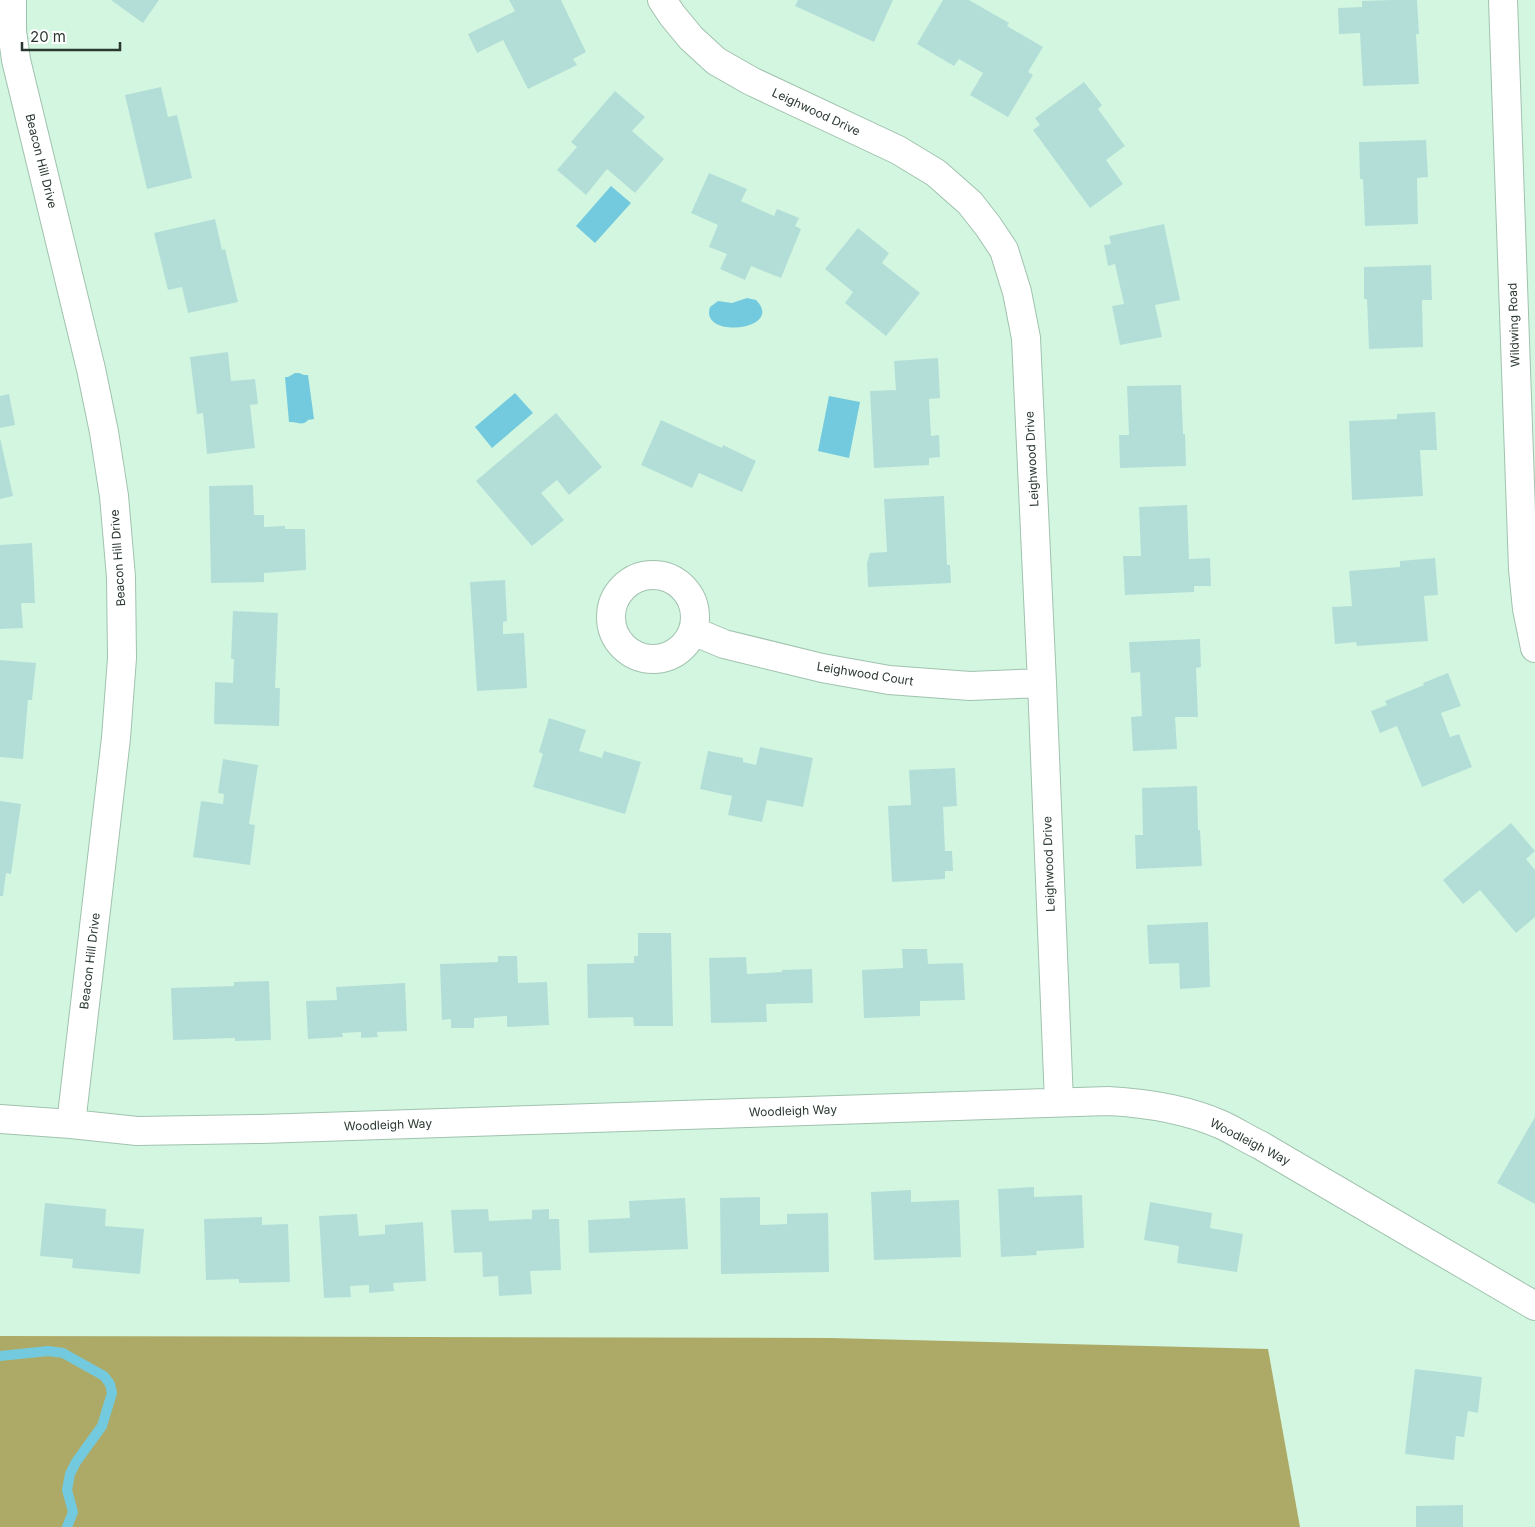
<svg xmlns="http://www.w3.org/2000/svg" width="1535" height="1527" font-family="Inter,sans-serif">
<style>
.forest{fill:#adaa67}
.water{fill:#73cade}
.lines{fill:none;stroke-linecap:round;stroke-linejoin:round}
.stream{stroke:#73cade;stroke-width:10}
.building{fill:#b3ded8}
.street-casing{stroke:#a0c2ae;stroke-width:30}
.street{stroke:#fff;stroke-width:28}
.labels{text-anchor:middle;stroke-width:4.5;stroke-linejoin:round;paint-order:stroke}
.street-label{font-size:12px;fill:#2a3830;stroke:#fff}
</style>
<rect width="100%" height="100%" fill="#d3f6e1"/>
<path class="forest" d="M 0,1336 L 831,1338 L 1268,1349 L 1300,1527 L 0,1527 Z"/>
<path class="water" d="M 611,186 L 631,203 L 595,243 L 576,226 Z
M 747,298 L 756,300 C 786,330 699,340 710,307 L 718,301 L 732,303 Z
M 295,373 L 299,373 L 304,375 L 308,375 L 314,419 L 308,420 C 302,427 297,421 289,422 L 285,377 L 288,377 Z
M 515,393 L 533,413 L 492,448 L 475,427 Z
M 829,396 L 860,402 L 849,458 L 818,451 Z"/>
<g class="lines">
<path class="stream" d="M 0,1356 L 48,1351 L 63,1353 L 104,1376 L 110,1384 L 112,1393 L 102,1426 L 76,1462 L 70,1474 L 67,1490 L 73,1512 L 67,1527"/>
</g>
<path class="building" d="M 111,0 L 159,0 L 143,23 Z
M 509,0 L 561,0 L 586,52 L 573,59 L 577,65 L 528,89 L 503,40 L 477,53 L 468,34 L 515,11 Z
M 798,0 L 893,0 L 874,42 L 795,6 Z
M 943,0 L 969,0 L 1009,23 L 1007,26 L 1043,47 L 1028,72 L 1033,75 L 1008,117 L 970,95 L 983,73 L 959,59 L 954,66 L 917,44 Z
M 1392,0 L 1417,0 L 1419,34 L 1416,34 L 1419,84 L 1363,86 L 1360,33 L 1339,34 L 1338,8 L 1362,7 L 1362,1 Z
M 1084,82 L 1102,105 L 1098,109 L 1125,146 L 1106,160 L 1123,184 L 1090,208 L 1033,130 L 1040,125 L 1035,118 Z
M 161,87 L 168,117 L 177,115 L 192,178 L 147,189 L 125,95 Z
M 615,91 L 645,117 L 632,131 L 664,159 L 635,193 L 607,169 L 586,195 L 557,170 L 577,147 L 571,142 Z
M 1426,140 L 1428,177 L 1417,178 L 1418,224 L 1365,226 L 1363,179 L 1360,179 L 1359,142 Z
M 709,173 L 747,189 L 741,201 L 774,216 L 777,209 L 799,218 L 795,226 L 801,229 L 781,278 L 751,266 L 745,280 L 720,269 L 727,254 L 709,247 L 718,225 L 691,213 Z
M 215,219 L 222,250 L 225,249 L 238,302 L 188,313 L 182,287 L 168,290 L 154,233 Z
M 1164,224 L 1180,300 L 1155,305 L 1162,337 L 1120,345 L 1112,306 L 1124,304 L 1115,264 L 1108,266 L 1104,245 L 1111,244 L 1109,236 Z
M 858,228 L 889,253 L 882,263 L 920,293 L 886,336 L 845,303 L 853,292 L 825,269 Z
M 1431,265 L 1432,300 L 1422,300 L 1423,347 L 1369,349 L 1367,299 L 1364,299 L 1364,267 Z
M 228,352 L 231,381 L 255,379 L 258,404 L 250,405 L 255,448 L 207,454 L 203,413 L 197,414 L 190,357 Z
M 938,358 L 940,398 L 929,399 L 931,436 L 939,435 L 940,457 L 929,458 L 929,465 L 874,468 L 870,391 L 896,390 L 894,361 Z
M 1181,385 L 1183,434 L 1185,434 L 1186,466 L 1120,468 L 1119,435 L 1129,435 L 1127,386 Z
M 9,394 L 15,425 L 0,428 L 0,396 Z
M 1435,412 L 1437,450 L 1420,450 L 1423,496 L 1352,500 L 1349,421 L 1397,419 L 1397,414 Z
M 556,413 L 602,467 L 569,495 L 557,480 L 541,493 L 564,520 L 532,546 L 476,481 Z
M 661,420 L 722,448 L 723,445 L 756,461 L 742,492 L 699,473 L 692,488 L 641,465 Z
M 0,438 L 13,496 L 0,499 Z
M 253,485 L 254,515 L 264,515 L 264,527 L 285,526 L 285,529 L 305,529 L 306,570 L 264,573 L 264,582 L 211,583 L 209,486 Z
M 944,496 L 947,565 L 950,565 L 951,583 L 868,587 L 867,563 L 870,553 L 887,552 L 884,499 Z
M 1187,505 L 1189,559 L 1210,558 L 1211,586 L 1194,586 L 1194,592 L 1125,595 L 1123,556 L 1141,556 L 1139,507 Z
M 32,543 L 35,603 L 21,603 L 23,628 L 0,629 L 0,545 Z
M 1435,558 L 1438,595 L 1424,596 L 1428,641 L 1357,646 L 1356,642 L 1335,644 L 1332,607 L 1352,606 L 1349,571 L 1400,567 L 1400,561 Z
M 505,580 L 507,621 L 503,622 L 503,634 L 524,633 L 527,688 L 477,691 L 470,582 Z
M 233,611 L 278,613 L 275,688 L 280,688 L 279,726 L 214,724 L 215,682 L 233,683 L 234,659 L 231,659 Z
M 1200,639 L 1201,667 L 1196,668 L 1198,717 L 1175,717 L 1177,749 L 1133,751 L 1131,717 L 1142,716 L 1140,672 L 1131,673 L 1129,642 Z
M 0,660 L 36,663 L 32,700 L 28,700 L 23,759 L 0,757 Z
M 1448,673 L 1461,706 L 1441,713 L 1450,737 L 1459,734 L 1472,767 L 1422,787 L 1397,726 L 1380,733 L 1371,711 L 1387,705 L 1385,701 L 1424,685 L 1423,683 Z
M 549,718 L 586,730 L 579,751 L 602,758 L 604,751 L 641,762 L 625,814 L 533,787 L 543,754 L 539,752 Z
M 760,747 L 813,758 L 803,807 L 767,800 L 762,822 L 728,815 L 732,796 L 700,789 L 708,751 L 743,758 L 743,762 L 756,765 Z
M 223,759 L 258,765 L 249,824 L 255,825 L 250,865 L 193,857 L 201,801 L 223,804 L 224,794 L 218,793 Z
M 955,768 L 957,806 L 943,807 L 945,851 L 952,851 L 953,871 L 945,871 L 945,879 L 892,882 L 888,806 L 911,805 L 909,770 Z
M 1197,786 L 1198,830 L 1200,830 L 1202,866 L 1136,869 L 1135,835 L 1143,835 L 1142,788 Z
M 0,801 L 21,804 L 11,874 L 6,873 L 3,896 L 0,896 Z
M 1511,823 L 1535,851 L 1526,859 L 1535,870 L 1535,917 L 1516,933 L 1480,890 L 1463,904 L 1443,880 Z
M 1208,922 L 1210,987 L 1180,989 L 1179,963 L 1149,964 L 1147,925 Z
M 638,933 L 671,933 L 673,1026 L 634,1026 L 633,1017 L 588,1018 L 587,964 L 634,963 L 634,956 L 638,956 Z
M 902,949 L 927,949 L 928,964 L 963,963 L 965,1000 L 920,1001 L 920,1016 L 864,1018 L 862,970 L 903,968 Z
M 498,956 L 517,956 L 518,983 L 547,982 L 549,1025 L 507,1027 L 507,1016 L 474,1018 L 474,1028 L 451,1028 L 451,1019 L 442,1020 L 440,964 L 498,962 Z
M 746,957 L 747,974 L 782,972 L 782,970 L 812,969 L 813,1003 L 766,1004 L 767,1022 L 711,1023 L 709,958 Z
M 269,981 L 271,1040 L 235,1041 L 235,1038 L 173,1040 L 171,988 L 234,986 L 234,982 Z
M 405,983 L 407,1031 L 377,1032 L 378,1037 L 361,1038 L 361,1032 L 342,1033 L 343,1037 L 308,1039 L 306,1001 L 337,1000 L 336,987 Z
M 1535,1117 L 1535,1204 L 1497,1183 Z
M 1034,1187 L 1034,1197 L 1082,1195 L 1084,1248 L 1036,1251 L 1037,1255 L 1001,1257 L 998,1189 Z
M 911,1190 L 911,1202 L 959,1200 L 961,1257 L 874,1260 L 871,1192 Z
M 760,1197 L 760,1225 L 787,1224 L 787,1214 L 828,1213 L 829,1272 L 721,1274 L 720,1198 Z
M 685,1198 L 688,1249 L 589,1253 L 588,1220 L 630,1218 L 629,1201 Z
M 1150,1202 L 1212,1213 L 1210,1228 L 1243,1234 L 1237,1272 L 1177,1263 L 1179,1246 L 1144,1240 Z
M 45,1203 L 106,1209 L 105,1226 L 144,1229 L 140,1274 L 72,1268 L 73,1259 L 40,1256 Z
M 488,1209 L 489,1221 L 532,1219 L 532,1210 L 549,1209 L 549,1219 L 559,1219 L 561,1270 L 530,1271 L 532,1294 L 499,1296 L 498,1276 L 483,1277 L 482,1252 L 454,1253 L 451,1210 Z
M 357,1214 L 359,1236 L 385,1234 L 385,1225 L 423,1222 L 426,1281 L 393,1283 L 394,1291 L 369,1293 L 369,1285 L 350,1286 L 351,1297 L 324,1298 L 319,1216 Z
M 262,1217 L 262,1225 L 288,1224 L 290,1282 L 239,1283 L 239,1279 L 206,1280 L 204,1219 Z
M 1415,1369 L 1482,1377 L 1478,1413 L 1468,1411 L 1464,1437 L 1456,1436 L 1454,1460 L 1405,1454 Z
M 1463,1505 L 1463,1527 L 1416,1527 L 1416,1506 Z"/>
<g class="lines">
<g class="street-casing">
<path id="street" d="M 12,0 L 12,31 L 16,60 L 91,369 L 104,432 L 114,496 L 121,577 L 122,658 L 116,738 L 71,1124
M 662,0 L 672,15 L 691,38 L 716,61 L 751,81 L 898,150 L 936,173 L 970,203 L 988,226 L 1004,250 L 1017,292 L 1026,338 L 1042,683 L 1059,1102
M 1503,0 L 1523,569 L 1527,609 L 1535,648
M611 617a42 42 0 1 1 84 0a42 42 0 1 1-84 0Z
M 693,631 L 724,644 L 822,668 L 889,680 L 970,686 L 1042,683
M 0,1119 L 71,1124 L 137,1131 L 261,1129 L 1108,1101 C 1147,1103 1186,1109 1222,1125 C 1235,1131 1247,1139 1260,1145 L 1535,1306"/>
</g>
<use href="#street" class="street"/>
</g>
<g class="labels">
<g class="street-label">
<text transform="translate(816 112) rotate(25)" y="4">Leighwood Drive</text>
<text transform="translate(41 161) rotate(76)" y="4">Beacon Hill Drive</text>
<text transform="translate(1514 325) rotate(-92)" y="4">Wildwing Road</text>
<text transform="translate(1032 459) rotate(-93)" y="4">Leighwood Drive</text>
<text transform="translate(118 558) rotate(-94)" y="4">Beacon Hill Drive</text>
<text transform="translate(865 674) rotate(9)" y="4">Leighwood Court</text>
<text transform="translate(1049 864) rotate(-92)" y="4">Leighwood Drive</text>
<text transform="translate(90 961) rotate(-83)" y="4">Beacon Hill Drive</text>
<text transform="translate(793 1111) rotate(-2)" y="4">Woodleigh Way</text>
<text transform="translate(388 1125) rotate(-2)" y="4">Woodleigh Way</text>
<text transform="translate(1250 1142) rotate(27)" y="4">Woodleigh Way</text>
</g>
</g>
<path d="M22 42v8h98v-8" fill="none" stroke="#2a3830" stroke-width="2.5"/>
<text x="30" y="42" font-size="15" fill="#2a3830" stroke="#ffffff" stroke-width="4" paint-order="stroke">20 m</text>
</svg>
